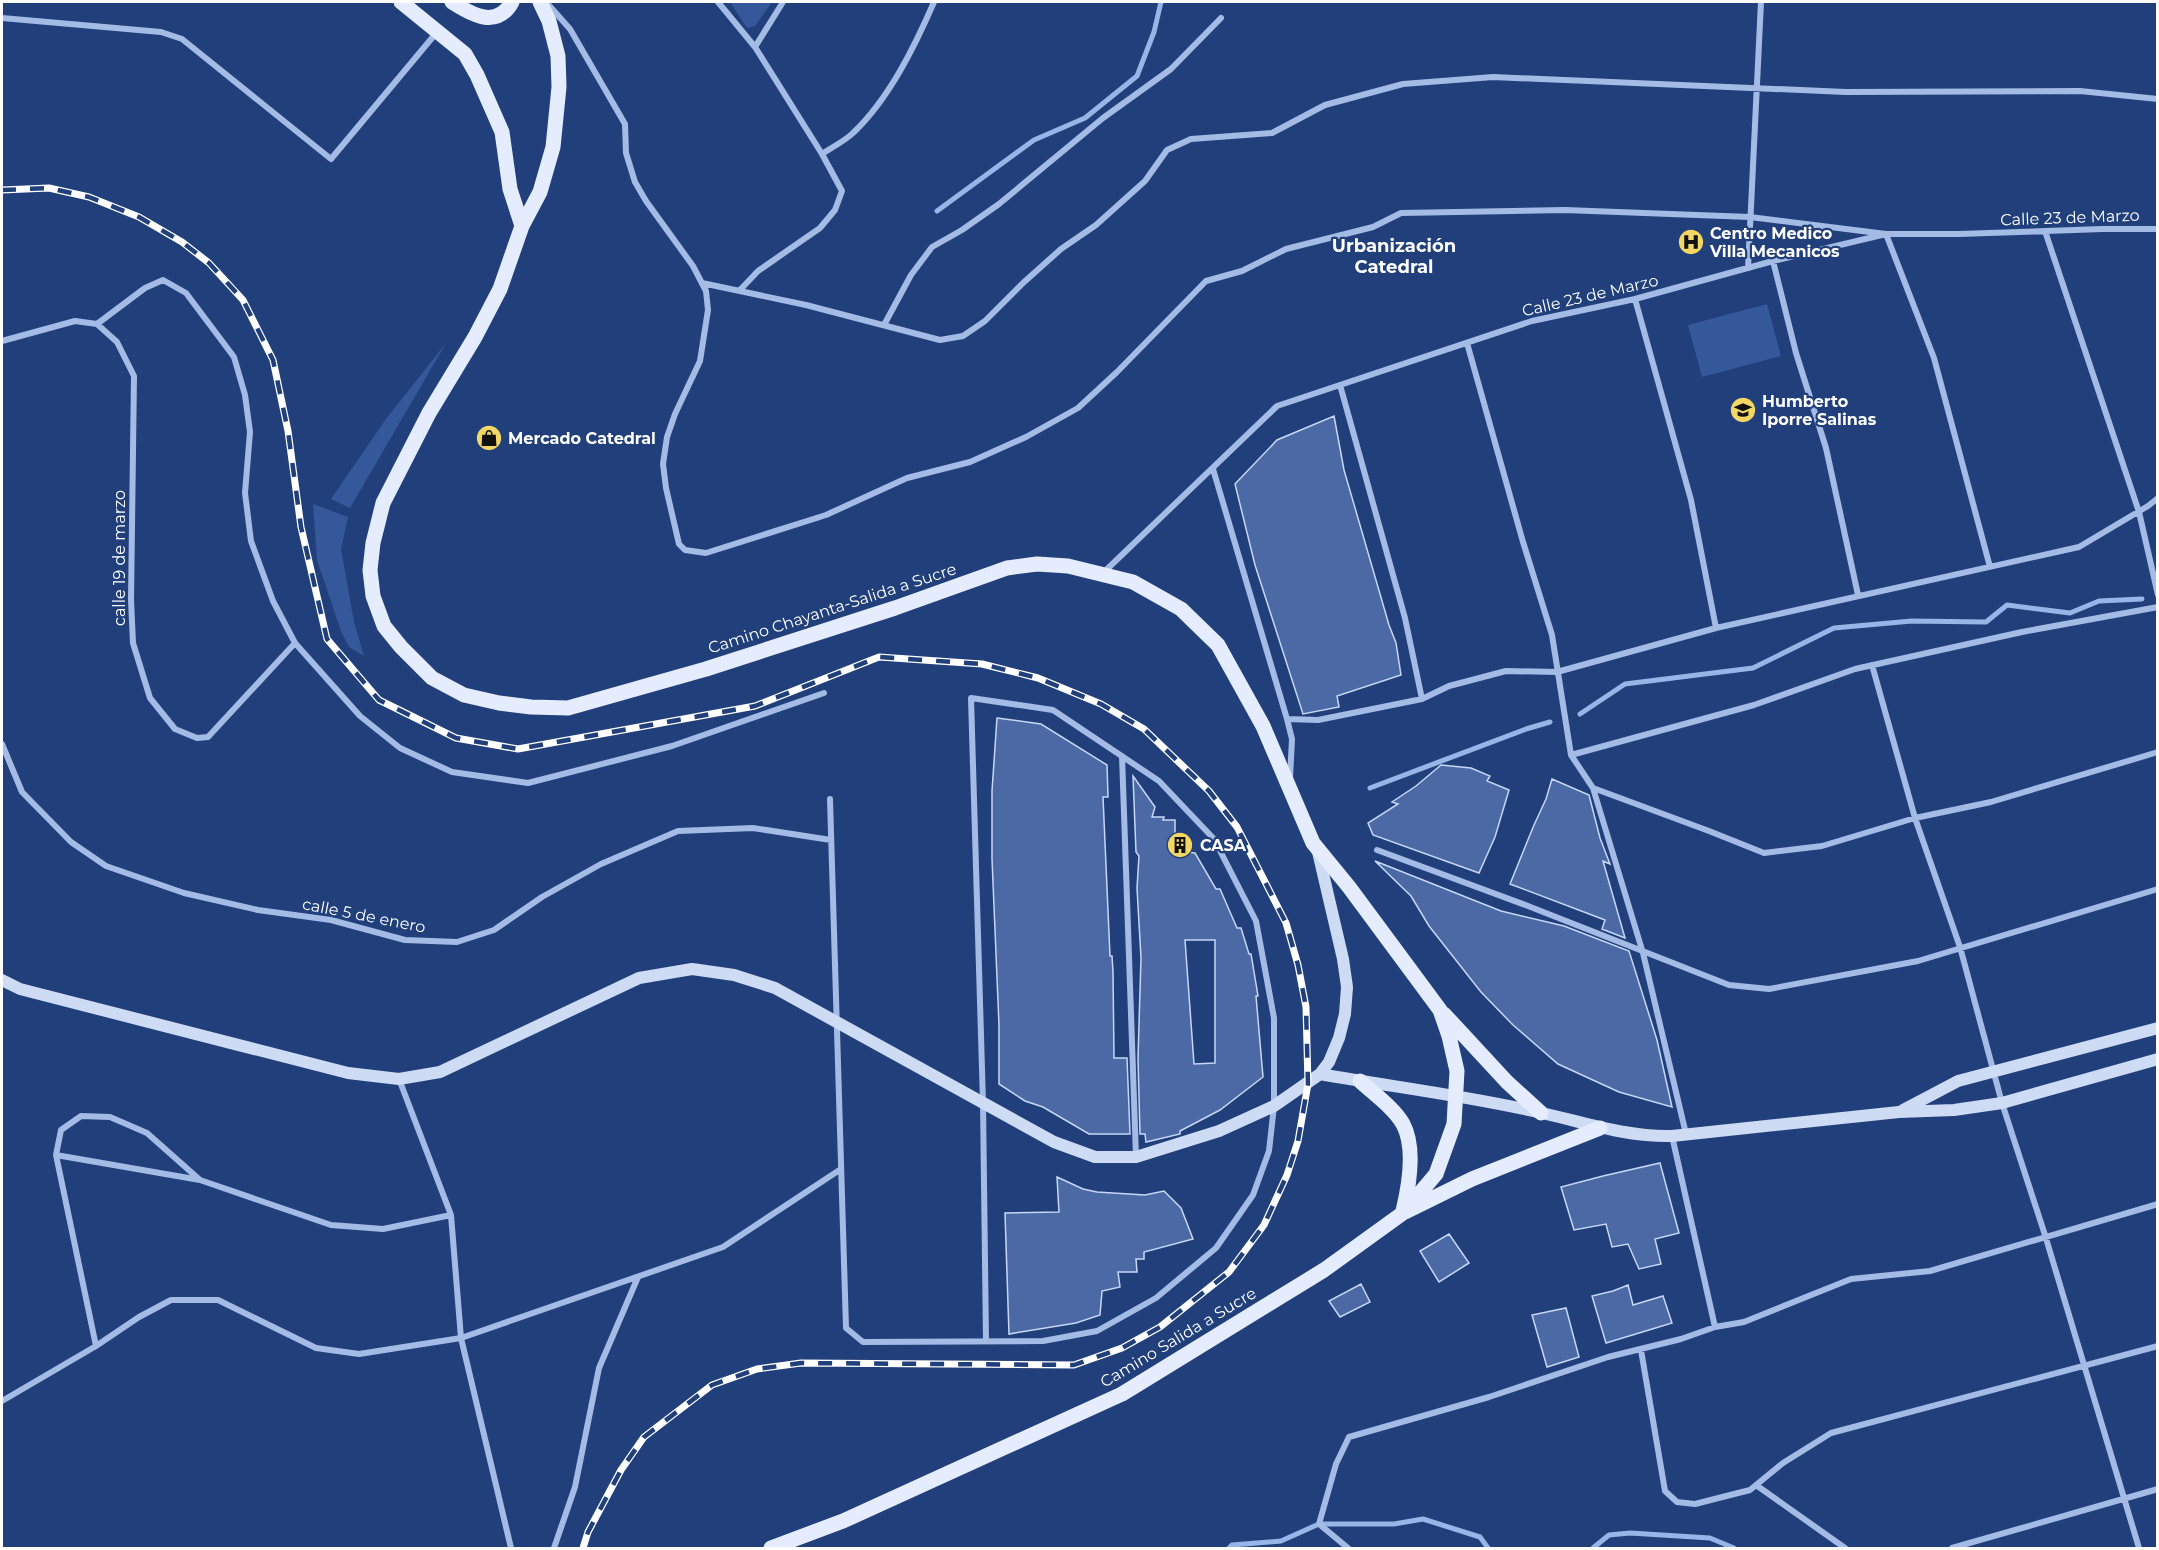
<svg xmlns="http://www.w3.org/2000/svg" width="2159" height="1550" font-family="Montserrat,sans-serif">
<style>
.green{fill:#345899}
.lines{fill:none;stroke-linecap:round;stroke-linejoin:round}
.stream{stroke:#97b5e7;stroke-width:5}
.building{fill:#4a69a5;stroke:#c7d7f5;stroke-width:1.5;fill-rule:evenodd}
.minor{stroke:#a4bbe6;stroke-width:6}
.secondary{stroke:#cddbf5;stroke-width:12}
.primary{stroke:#e5ecfd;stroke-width:15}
.rail-casing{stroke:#fff;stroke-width:7}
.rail{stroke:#21407b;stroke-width:4.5;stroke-dasharray:14;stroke-linecap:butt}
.labels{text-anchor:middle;stroke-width:4.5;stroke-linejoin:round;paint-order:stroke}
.street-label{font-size:16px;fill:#fff;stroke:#21407b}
.poi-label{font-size:16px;font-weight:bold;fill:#fff;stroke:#21407b;text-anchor:start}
.neighbourhood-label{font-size:18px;font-weight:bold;fill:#fff;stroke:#21407b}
</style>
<rect width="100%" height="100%" fill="#21407b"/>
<path class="green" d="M 730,2 L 772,2 L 755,26 L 747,28 Z
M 1767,304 L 1781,356 L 1702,377 L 1688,325 Z
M 446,343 L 350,508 L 331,499 L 386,419 Z
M 313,504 L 348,517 L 341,549 L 354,622 L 364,656 L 349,647 L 341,631 L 317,560 Z"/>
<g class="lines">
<path class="stream" d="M 937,211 L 1034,140 L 1085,118 L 1137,76 L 1154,32 L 1161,2
M 1580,714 L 1625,684 L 1753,668 L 1834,628 L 1912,621 L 1986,622 L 2007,605 L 2070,613 L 2099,601 L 2142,599
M 1370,788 L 1526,729 L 1550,722
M 1229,1548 L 1232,1545 L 1281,1541 L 1319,1524 L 1394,1524 L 1423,1519 L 1480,1537 L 1488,1548
M 1593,1548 L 1609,1535 L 1630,1533 L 1710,1538 L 1734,1548"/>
</g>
<path class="building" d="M 1334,416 L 1344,470 L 1389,625 L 1396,643 L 1401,675 L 1337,696 L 1339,707 L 1303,714 L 1255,565 L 1235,484 L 1277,440 Z
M 997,718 L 1041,724 L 1107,765 L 1108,797 L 1103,797 L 1110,956 L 1112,956 L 1113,972 L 1114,1058 L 1127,1058 L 1130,1134 L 1089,1134 L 1043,1107 L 1025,1101 L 999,1084 L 999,1025 L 992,859 L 992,791 Z
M 1441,765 L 1471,768 L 1490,776 L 1487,781 L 1509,790 L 1495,837 L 1479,873 L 1373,835 L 1368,823 L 1398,804 L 1392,802 L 1416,786 Z
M 1133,776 L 1155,807 L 1152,817 L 1164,817 L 1163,820 L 1175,820 L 1175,834 L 1187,835 L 1187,852 L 1195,853 L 1216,889 L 1220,889 L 1237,928 L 1241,928 L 1249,954 L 1251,954 L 1258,996 L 1256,996 L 1263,1077 L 1220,1110 L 1180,1131 L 1180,1134 L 1146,1142 L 1145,1134 L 1140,1134 L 1138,1058 L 1141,958 L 1137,888 L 1139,856 L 1136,852 ZM 1185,940 L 1215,940 L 1215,1063 L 1194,1064 Z
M 1552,779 L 1589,795 L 1600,838 L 1610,864 L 1603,861 L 1625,938 L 1602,929 L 1605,920 L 1510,884 L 1534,825 L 1546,799 Z
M 1375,861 L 1501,911 L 1564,926 L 1629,951 L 1657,1040 L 1672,1107 L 1619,1092 L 1558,1064 L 1513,1025 L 1481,992 L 1429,926 L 1411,896 Z
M 1660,1163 L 1679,1233 L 1655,1239 L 1661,1264 L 1639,1269 L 1628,1244 L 1612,1247 L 1606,1224 L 1574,1230 L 1561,1187 L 1603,1176 Z
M 1057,1177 L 1083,1189 L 1097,1192 L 1145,1195 L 1164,1191 L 1181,1208 L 1193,1239 L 1144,1252 L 1144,1259 L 1136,1259 L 1137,1272 L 1118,1272 L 1120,1287 L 1102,1291 L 1100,1315 L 1076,1323 L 1009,1334 L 1005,1213 L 1059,1212 Z
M 1449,1234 L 1469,1263 L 1439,1282 L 1420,1251 Z
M 1361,1284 L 1370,1302 L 1340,1317 L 1329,1301 Z
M 1628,1285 L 1633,1305 L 1663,1296 L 1672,1323 L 1606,1343 L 1592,1296 L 1613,1291 Z
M 1566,1308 L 1579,1357 L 1547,1367 L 1532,1315 Z"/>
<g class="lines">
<path class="minor" d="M 546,2 L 570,29 L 625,124 L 626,153 L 635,182 L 646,201 L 693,266 L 706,291 L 708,310 L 700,361 L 675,414 L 667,437 L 663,464 L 666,488 L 679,544 L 685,550 L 706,553 L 826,515 L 907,478 L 970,462 L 1026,437 L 1078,408 L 1117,372 L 1206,281 L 1242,271 L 1286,249 L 1373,227 L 1401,213 L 1565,210 L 1750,217 L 1886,234 L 1934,358 L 1990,567
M 718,2 L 755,47 L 822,154
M 2,18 L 161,32 L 182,39 L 331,159 L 437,32
M 755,47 L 783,2
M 2045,231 L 2139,512 L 2158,595
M 1773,261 L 1796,353 L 1826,448 L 1858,595
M 1748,268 L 1761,2
M 702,283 L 806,305 L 940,340 L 963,336 L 985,321 L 1023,283 L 1061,249 L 1096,225 L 1145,181 L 1167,150 L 1191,139 L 1272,133 L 1325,105 L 1403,84 L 1493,77 L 1846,92 L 2080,91 L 2158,99
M 740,290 L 758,271 L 820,228 L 835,210 L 842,191 L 822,154 C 832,147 845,141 853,133 C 889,99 915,46 934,2
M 1635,299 L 1691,500 L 1716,628
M 97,324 L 145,288 L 163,280 L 186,293 L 234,357 L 245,395 L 250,432 L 245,493 L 251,541 L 273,601 L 295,643 L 360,716 L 400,748 L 452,772 L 528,783 L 672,746 L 824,693
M 884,325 L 911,275 L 932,247 L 962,230 L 999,204 L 1103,118 L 1171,69 L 1221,18
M 2,341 L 75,321 L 97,324 L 117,342 L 134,376 L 131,600 L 133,643 L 150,698 L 175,729 L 197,738 L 208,737 L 295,643
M 1467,343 L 1523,542 L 1552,635 L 1571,755 L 1593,788 L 1709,831 L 1764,853 L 1822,846 L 1915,818 L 1991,802 L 2158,752
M 1340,385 L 1405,618 L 1422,699
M 1213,469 L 1287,719 L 1292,739 L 1290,778
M 1103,573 L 1277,406 L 1532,321 L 1635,299 L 1773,261 L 1886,234 L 1959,234 L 2102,229 L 2158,229
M 1872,665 L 1915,818 L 1960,947 L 2002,1103 L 2045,1235 L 2139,1548
M 1287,719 L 1318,720 L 1422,699 L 1449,686 L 1506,671 L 1557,672 L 1716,628 L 2079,547 L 2148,506 L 2158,498
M 2,744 L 22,792 L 71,842 L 106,866 L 184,893 L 258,910 L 331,920 L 405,940 L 457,942 L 494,930 L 542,897 L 601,864 L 678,831 L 753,828 L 831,840
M 1571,755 L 1754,705 L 1855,669 L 2022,632 L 2158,607
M 1122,756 L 1136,1157
M 1593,788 L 1643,953 L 1686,1134
M 830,799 L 846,1328 L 863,1342 L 1043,1341 L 1097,1331 L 1156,1298 L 1216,1248 L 1253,1195 L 1269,1151 L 1274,1106 L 1274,1018 L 1256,921 L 1214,839 L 1159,781 L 1053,710 L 971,698 L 983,1103 L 986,1341
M 1377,850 L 1528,906 L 1729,985 L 1769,989 L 1918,961 L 2158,889
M 399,1079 L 451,1215 L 461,1338 L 511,1548
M 1672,1136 L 1715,1327
M 56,1155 L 200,1180
M 96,1346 L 56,1155 L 61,1130 L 81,1116 L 110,1117 L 147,1133 L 200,1180 L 331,1225 L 383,1229 L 451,1215
M 1641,1350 L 1665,1491 L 1677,1502 L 1695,1504 L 1750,1490 L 1783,1463 L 1831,1433 L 2158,1346
M 2,1401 L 96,1346 L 139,1317 L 171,1300 L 218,1300 L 316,1348 L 359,1354 L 461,1338 L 723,1247 L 841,1169
M 1756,1485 L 1845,1548
M 554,1548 L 575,1487 L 599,1368 L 638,1277
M 1348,1548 L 1319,1524 L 1336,1464 L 1349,1437 L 1489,1397 L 1608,1357 L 1681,1339 L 1715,1327 L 1744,1322 L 1851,1279 L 1930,1271 L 2158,1204
M 1952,1548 L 2158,1489"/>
<path class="secondary" d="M 2,980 L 20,989 L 348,1073 L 399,1079 L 440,1072 L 639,978 L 692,969 L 734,975 L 775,988 L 1054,1142 L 1095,1157 L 1136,1157 L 1219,1131 L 1274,1106 L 1320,1074 L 1329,1062 L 1339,1038 L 1345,1014 L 1347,987 L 1343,959 L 1318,852
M 1320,1074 C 1394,1087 1469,1096 1542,1113 C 1587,1123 1626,1137 1672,1136 L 1899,1112 L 1954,1110 L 2002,1103 L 2158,1059
M 1903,1110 L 1958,1081 L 2158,1028"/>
<path class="primary" d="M 401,2 L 465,54 L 477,75 L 502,132 L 510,189 L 522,226
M 452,2 C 472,15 497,29 512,2
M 540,2 L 549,21 L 558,56 L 559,87 L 553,147 L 540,192 L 522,226 L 500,289 L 475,337 L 429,413 L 383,503 L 373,543 L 370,570 L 373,596 L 384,626 L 401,647 L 432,678 L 464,695 L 499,703 L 531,707 L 568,708 L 706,669 L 895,608 L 1007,568 L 1037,564 L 1068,566 L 1133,582 L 1181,609 L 1218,645 L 1263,726 L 1313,843 L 1349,887 L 1440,1010 L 1449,1036 L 1457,1071 L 1454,1124 L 1436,1174 L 1403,1213 L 1324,1270 L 1122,1394 L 843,1521 L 771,1548
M 1444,1014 L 1507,1082 L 1541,1113
M 1360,1081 C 1374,1094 1394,1108 1403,1124 C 1416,1148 1409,1186 1403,1211
M 1405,1212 L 1472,1179 L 1600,1128"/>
<g class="rail-casing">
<path id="rail" d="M 2,190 L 49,188 L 89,197 L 139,217 L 182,242 L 209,263 L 243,300 L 273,360 L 288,431 L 301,527 L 327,639 L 379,700 L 456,738 L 518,749 L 755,706 L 879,657 L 982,664 L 1038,678 L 1101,704 L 1144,729 L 1209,791 L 1237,827 L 1286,923 L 1298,965 L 1306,1007 L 1308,1084 L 1298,1141 L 1287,1175 L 1264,1225 L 1229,1272 L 1160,1327 L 1122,1348 L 1074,1365 L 801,1363 L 757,1369 L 712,1385 L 644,1437 L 621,1470 L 588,1532 L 583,1548"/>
</g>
<use href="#rail" class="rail"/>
</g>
<defs>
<g id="hospital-disc" transform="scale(1.35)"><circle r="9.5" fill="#f2d765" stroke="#21407b"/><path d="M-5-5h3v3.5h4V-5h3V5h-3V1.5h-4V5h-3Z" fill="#111"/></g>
<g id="school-disc" transform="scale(1.35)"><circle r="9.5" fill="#f2d765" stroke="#21407b"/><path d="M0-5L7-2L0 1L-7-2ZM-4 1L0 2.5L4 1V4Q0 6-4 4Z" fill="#111"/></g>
<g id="shop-disc" transform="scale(1.35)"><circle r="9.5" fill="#f2d765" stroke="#21407b"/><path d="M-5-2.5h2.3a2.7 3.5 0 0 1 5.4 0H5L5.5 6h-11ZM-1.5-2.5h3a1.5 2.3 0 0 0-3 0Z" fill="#111"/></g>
<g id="building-disc" transform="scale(1.35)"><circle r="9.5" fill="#f2d765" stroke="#21407b"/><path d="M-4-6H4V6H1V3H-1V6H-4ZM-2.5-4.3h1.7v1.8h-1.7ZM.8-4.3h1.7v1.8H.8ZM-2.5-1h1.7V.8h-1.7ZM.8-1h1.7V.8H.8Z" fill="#111"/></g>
</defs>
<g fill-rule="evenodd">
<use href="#hospital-disc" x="1691" y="242"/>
<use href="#school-disc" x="1743" y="410"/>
<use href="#shop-disc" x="489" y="438"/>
<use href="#building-disc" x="1180" y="845"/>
</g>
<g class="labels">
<g class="street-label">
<text transform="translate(2070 217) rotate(-2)" y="6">Calle 23 de Marzo</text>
<text transform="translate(1590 295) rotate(-13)" y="6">Calle 23 de Marzo</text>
<text transform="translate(119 558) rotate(-90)" y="6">calle 19 de marzo</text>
<text transform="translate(832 608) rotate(-18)" y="6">Camino Chayanta-Salida a Sucre</text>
<text transform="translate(364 915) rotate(11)" y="6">calle 5 de enero</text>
<text transform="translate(1178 1337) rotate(-31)" y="6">Camino Salida a Sucre</text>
</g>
<g class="poi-label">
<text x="1710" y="239">Centro Medico<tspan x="1710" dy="18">Villa Mecanicos</tspan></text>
<text x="1762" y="407">Humberto<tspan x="1762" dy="18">Iporre Salinas</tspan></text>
<text x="508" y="444">Mercado Catedral</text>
<text x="1200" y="851">CASA</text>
</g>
<g class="neighbourhood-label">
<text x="1394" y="252">Urbanización<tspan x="1394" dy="21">Catedral</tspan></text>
</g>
</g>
<rect width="2159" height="1550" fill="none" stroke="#ffffff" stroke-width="6"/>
</svg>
